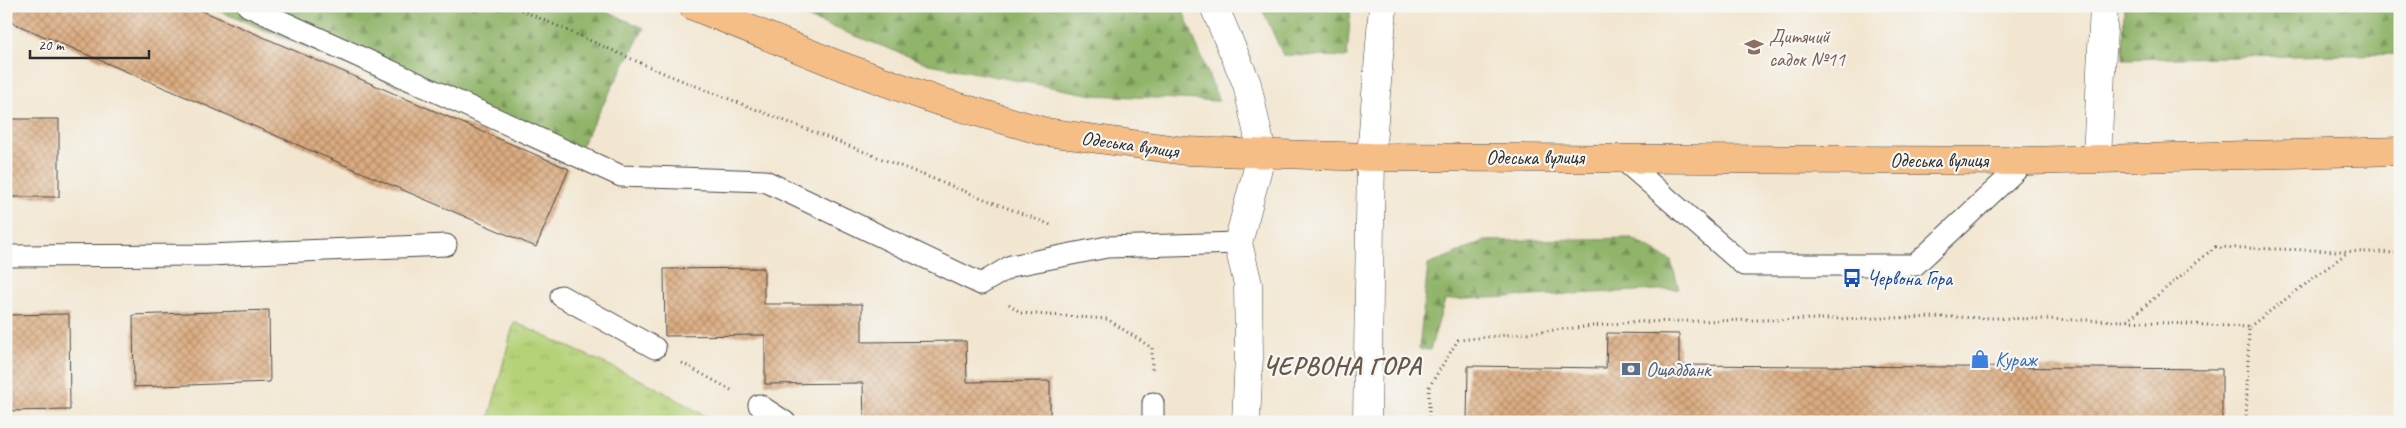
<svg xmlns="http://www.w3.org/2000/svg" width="2406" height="428" font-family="Caveat,sans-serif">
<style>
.grass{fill:url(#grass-tufts);stroke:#707e52}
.forest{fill:url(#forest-firs);stroke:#5e704a}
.building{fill:url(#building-cross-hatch)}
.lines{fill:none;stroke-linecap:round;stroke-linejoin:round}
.service-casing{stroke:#494744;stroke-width:23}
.minor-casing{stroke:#494744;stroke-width:29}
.primary-casing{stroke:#494744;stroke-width:29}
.path{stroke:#494744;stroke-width:3;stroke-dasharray:1 4;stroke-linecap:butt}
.service{stroke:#fff;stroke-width:21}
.minor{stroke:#fff;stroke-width:28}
.primary{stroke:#f6be87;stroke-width:28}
.labels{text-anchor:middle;stroke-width:4.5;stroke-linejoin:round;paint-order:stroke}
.education-label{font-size:20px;fill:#785e54;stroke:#f6f6f2;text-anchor:start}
.street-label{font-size:20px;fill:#2b2b2b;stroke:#f6f6f2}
.transit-label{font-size:20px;fill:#164399;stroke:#f6f6f2;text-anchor:start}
.shop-label{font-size:20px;fill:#366cbe;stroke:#f6f6f2;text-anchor:start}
.service-label{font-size:20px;fill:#4e5e75;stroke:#f6f6f2;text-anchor:start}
.district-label{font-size:25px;font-weight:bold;letter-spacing:1px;fill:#695849;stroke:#f6f6f2}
</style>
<defs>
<pattern id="grass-tufts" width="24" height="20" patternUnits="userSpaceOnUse" patternTransform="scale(1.25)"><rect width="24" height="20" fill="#b6d279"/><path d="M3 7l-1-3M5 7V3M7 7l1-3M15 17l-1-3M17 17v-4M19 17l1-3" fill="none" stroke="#9db469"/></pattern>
<pattern id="forest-firs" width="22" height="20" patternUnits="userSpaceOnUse" patternTransform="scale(1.25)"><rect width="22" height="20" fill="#90b469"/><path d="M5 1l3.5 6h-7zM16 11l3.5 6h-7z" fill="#769357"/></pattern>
<pattern id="building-cross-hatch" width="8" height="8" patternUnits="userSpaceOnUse" patternTransform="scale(1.25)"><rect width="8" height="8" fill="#dbac80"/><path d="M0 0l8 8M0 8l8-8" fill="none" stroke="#b28c69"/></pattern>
</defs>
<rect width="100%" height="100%" fill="#f6f6f2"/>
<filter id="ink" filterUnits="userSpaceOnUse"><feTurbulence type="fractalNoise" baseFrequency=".02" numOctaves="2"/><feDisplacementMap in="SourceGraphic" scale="10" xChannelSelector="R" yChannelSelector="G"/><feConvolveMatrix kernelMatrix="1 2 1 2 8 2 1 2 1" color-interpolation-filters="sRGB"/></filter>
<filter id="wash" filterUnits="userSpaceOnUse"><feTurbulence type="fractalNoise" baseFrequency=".0096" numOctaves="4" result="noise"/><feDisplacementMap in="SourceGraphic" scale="20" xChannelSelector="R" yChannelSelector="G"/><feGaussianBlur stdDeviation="1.12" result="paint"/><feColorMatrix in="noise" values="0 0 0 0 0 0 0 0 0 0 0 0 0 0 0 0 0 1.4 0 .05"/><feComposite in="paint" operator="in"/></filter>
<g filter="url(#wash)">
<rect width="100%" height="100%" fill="#f2e6d0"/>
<path class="grass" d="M 514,322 L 654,386 L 715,422 L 488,422 Z"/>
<path class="forest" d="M 207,6 L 593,6 L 644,28 L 574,159 Z
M 777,6 L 1181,6 L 1219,101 L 1093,95 L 929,64 Z
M 1261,6 L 1351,6 L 1347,57 L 1283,55 Z
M 2124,6 L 2400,6 L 2400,54 L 2123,59 Z
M 1632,238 L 1671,261 L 1679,289 L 1445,300 L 1430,350 L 1419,349 L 1428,265 L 1484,241 Z"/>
<g id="blocks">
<path class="building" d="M 6,6 L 191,6 L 569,169 L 536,247 L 6,20 Z
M 6,119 L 59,119 L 59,197 L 6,197 Z
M 764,268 L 764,304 L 862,304 L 862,342 L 966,341 L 967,382 L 1050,381 L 1050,422 L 864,422 L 863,383 L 765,384 L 765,335 L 665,336 L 664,269 Z
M 269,310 L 270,382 L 134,387 L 133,315 Z
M 69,314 L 70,410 L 6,411 L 6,315 Z
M 1607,333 L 1679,334 L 1679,365 L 2222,369 L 2222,422 L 1467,422 L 1468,366 L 1606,368 Z"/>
</g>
</g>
<g filter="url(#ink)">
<use href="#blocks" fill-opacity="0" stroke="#494744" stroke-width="1"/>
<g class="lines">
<g class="service-casing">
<path id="service" d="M 248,6 L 621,176 L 765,181 L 981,284 L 1011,266 L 1107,247 L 1238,243
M 1621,158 L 1744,265 L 1915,265 L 2026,161
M 6,256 L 209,255 L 446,245
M 561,296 L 655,348
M 759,405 L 785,422
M 1153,422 L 1153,403"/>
</g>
<g class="minor-casing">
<path id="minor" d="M 1214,6 L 1247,84 L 1262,153 L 1238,243 L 1248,284 L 1249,356 L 1246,422
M 2097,159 L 2104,6
M 1367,422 L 1371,157 L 1383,6"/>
</g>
<g class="primary-casing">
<path id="primary" d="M 693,6 L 836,64 L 935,100 L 1046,132 L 1185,151 L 1371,157 L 2026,161 L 2400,151"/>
</g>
<path class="path" d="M 512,6 L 668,75 L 1051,225
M 1009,304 L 1021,313 L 1107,319 L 1152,348 L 1152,372
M 2127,321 L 2249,327 L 2246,422
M 2249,327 L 2348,252
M 682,363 L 731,390
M 1429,422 L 1429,387 L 1458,340 L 1632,322 L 1948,317 L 2127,321 L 2215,247 L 2400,253"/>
<use href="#service" class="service"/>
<use href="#minor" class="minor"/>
<use href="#primary" class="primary"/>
</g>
</g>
<defs>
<g id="school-bare" transform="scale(1.5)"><path d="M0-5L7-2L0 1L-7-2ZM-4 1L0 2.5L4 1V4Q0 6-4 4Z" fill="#8d6e63" stroke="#f6f6f2" stroke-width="2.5" paint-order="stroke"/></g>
<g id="bus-bare" transform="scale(1.5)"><path d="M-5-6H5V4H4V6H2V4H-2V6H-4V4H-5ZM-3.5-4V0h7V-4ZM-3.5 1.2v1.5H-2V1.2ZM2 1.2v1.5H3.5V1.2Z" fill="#1a4fb4" stroke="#f6f6f2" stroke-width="2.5" paint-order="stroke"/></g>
<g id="shop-bare" transform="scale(1.5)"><path d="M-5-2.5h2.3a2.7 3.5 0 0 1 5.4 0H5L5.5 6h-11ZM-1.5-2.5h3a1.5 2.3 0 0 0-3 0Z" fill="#3f7fe0" stroke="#f6f6f2" stroke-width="2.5" paint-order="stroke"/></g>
<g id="bank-bare" transform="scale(1.5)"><path d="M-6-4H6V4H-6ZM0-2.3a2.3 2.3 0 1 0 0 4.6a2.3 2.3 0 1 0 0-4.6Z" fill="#5c6f8a" stroke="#f6f6f2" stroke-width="2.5" paint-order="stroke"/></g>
</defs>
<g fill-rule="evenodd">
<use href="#school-bare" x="1754" y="47"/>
<use href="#bus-bare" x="1852" y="278"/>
<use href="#shop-bare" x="1980" y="359"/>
<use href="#bank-bare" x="1631" y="369"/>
</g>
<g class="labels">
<g class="education-label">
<text x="1769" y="43">Дитячий<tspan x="1769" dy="23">садок №11</tspan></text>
</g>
<g class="street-label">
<text transform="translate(1130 144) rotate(8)" y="7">Одеська вулиця</text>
<text x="1535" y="164">Одеська вулиця</text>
<text x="1939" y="167">Одеська вулиця</text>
</g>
<g class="transit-label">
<text x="1867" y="285">Червона Гора</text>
</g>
<g class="shop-label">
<text x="1995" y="366">Кураж</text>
</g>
<g class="service-label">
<text x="1646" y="376">Ощадбанк</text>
</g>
<g class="district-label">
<text x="1342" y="374">ЧЕРВОНА ГОРА</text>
</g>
</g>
<rect width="2406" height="428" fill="none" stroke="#f6f6f2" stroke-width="25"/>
<path d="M30 50v8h119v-8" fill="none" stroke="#2b2b2b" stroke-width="2.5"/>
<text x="38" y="50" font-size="15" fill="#2b2b2b" stroke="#f6f6f2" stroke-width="4" paint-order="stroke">20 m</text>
</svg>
